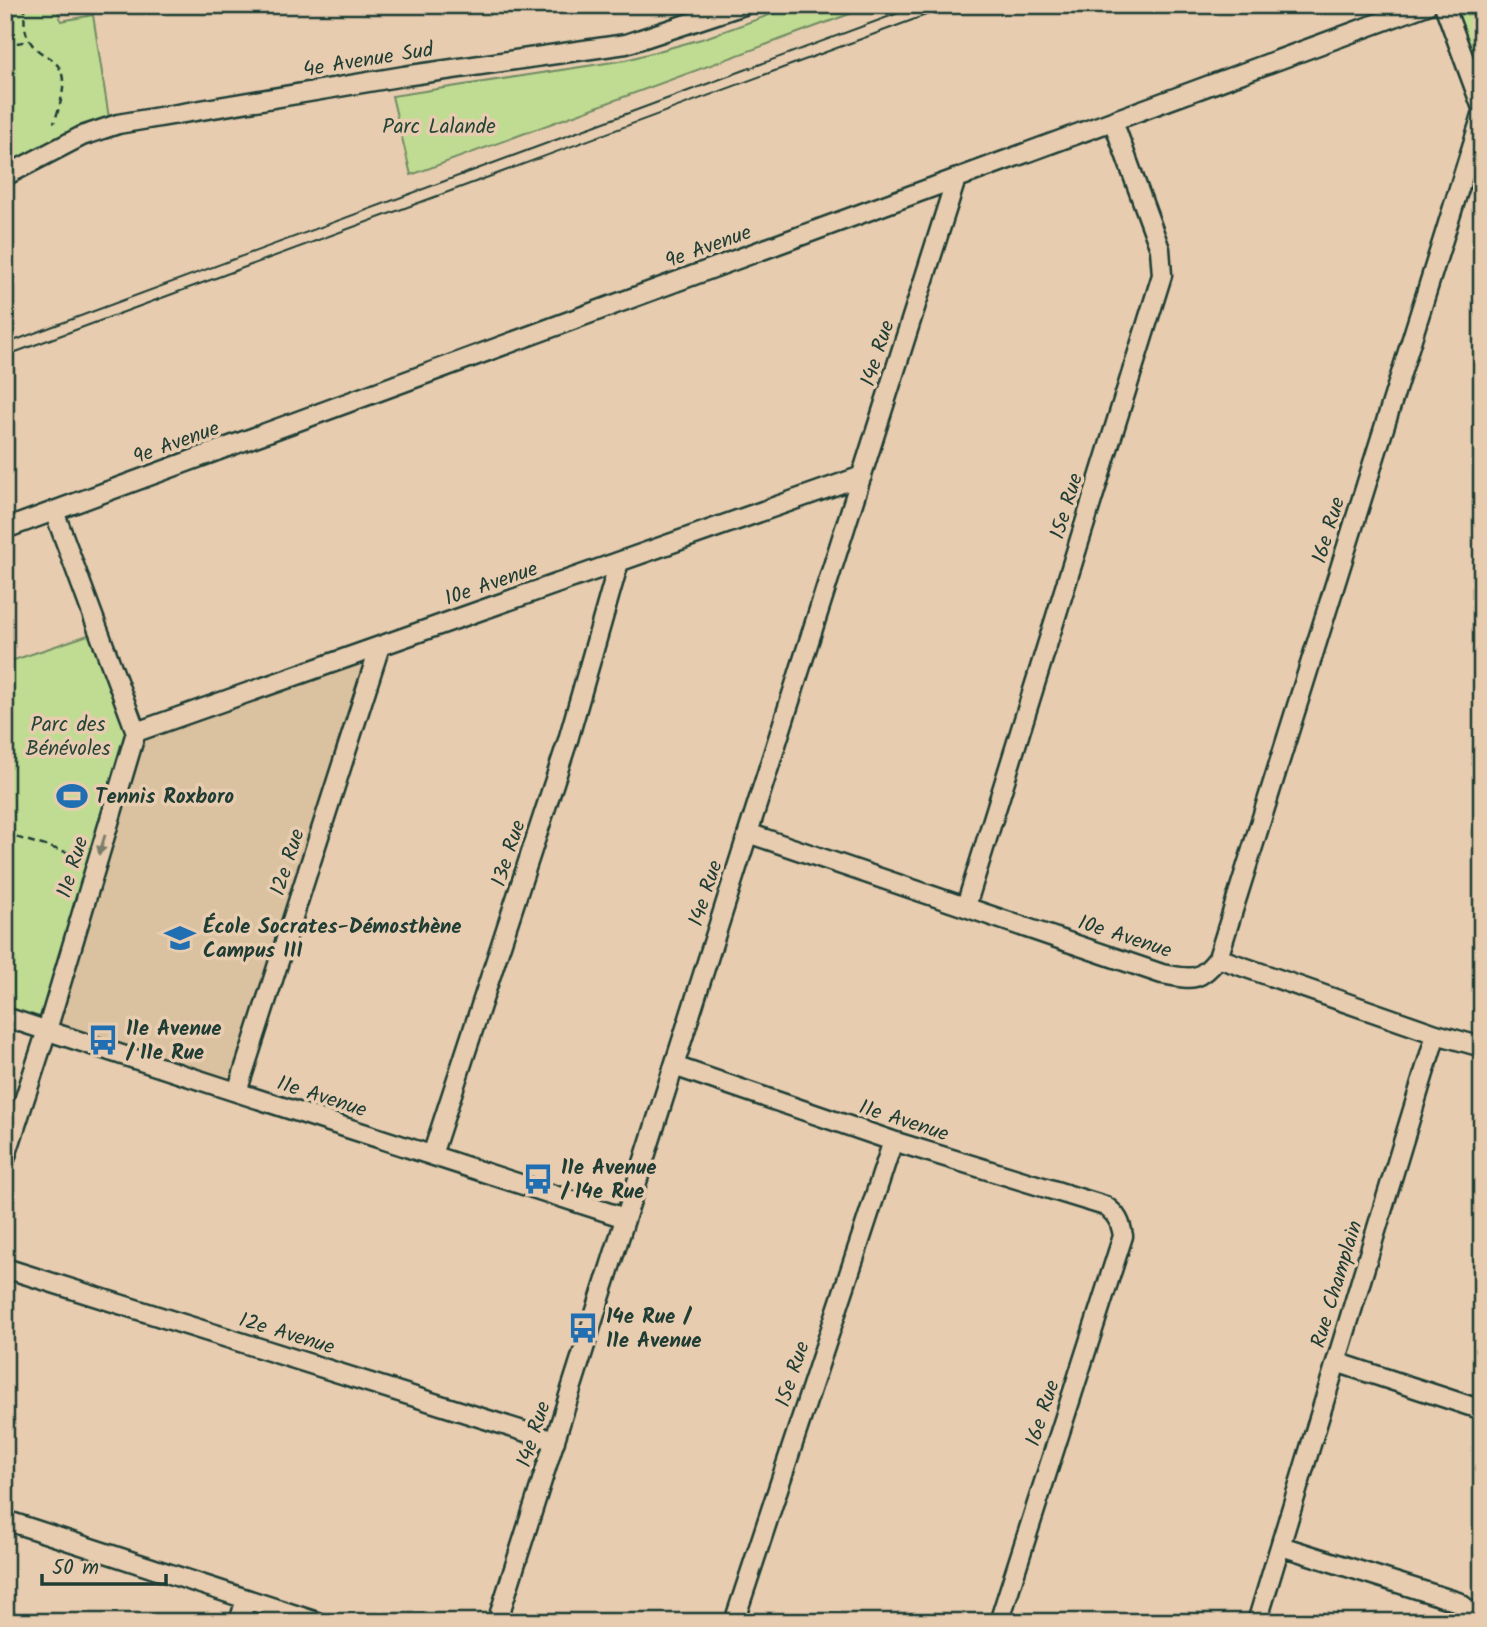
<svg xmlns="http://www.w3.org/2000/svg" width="1487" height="1627" font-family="Kalam,sans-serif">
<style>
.built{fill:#dac19f}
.green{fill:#c0db92;stroke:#708c63;stroke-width:2}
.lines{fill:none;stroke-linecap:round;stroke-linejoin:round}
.street-casing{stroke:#1f3d34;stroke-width:23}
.path{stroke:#1f3d34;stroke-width:2.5;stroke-dasharray:7 5;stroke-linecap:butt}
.street{stroke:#e7ccaf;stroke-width:18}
.tram{stroke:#1f3d34;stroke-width:2}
.oneway{fill:#797d6b}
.labels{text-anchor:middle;stroke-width:7;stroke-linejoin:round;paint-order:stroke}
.street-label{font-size:21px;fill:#1f3d34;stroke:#e7ccaf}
.park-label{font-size:21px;fill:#274539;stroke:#e7ccaf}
.poi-label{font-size:21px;font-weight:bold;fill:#1f3d34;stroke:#e7ccaf;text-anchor:start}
</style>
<rect width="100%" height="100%" fill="#e7ccaf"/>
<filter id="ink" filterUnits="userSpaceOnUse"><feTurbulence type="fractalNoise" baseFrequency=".0143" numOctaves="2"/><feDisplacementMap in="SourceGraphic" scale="14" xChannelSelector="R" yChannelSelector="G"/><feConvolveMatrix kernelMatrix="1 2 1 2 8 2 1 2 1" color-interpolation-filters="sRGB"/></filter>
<g filter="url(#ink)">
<path class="built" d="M 380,646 L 237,1092 L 47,1030 L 136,732 Z"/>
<path class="green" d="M 5,5 L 57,5 L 61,21 L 93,15 L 109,118 L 84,126 L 5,167 Z
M 797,5 L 874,5 L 411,175 L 392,96 L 626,60 L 705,38 Z
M 1460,5 L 1482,5 L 1482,64 C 1466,55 1449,21 1460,5 Z
M 94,633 L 136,732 L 47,1030 L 5,1017 L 5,663 Z"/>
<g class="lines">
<g class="street-casing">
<path id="street" d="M 1444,5 L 1482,108
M 5,176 L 82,136 L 118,124 L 404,76 L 626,44 L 744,5
M 5,529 L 1427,5
M 136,732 L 862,476
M 748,833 L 1162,974 C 1191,979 1199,983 1218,958 L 1482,115
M 966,906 L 1162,275 L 1160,249 L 1113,121
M 1218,958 L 1436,1034 L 1482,1047
M 5,1017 L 625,1218
M 674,1066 L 893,1141 L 1105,1206 C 1117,1214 1121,1223 1123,1236 L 999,1622
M 237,1092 L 380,646
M 432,1155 L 568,740 L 619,562
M 5,1159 L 47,1030 L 136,732 L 54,511
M 5,1268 L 555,1441
M 1336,1362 L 1482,1410
M 5,1520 L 317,1622
M 1281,1546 L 1458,1602 L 1470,1611 L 1472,1622
M 239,1622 L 246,1599
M 497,1622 L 956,179
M 734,1622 L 893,1141
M 1257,1622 L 1436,1034"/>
</g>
<path class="path" d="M 26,5 C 22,25 25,43 43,54 C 49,58 57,62 60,69 C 68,85 59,108 54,123
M 5,45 L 29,41
M 5,834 L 83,857"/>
<use href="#street" class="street"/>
<path class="tram" d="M 5,344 L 920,5
M 5,356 L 953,5"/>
</g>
<defs><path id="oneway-solid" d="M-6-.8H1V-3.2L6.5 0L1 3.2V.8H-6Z" transform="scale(1.75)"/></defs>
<use class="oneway" href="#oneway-solid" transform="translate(102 845) rotate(107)"/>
</g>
<defs>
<g id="stadium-bare" transform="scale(2.415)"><path d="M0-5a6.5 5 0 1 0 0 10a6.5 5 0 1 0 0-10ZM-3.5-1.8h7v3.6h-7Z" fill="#1f6fb2" stroke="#e7ccaf" stroke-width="2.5" paint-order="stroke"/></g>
<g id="school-bare" transform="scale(2.415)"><path d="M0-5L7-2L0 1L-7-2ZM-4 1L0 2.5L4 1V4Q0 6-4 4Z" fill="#1f6fb2" stroke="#e7ccaf" stroke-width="2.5" paint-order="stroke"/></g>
<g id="bus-bare" transform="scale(2.415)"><path d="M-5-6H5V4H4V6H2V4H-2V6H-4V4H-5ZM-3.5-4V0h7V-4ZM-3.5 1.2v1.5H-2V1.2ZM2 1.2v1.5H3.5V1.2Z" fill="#1f6fb2" stroke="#e7ccaf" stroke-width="2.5" paint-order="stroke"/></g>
</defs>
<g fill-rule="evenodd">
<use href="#stadium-bare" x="72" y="796"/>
<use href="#school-bare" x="180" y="938"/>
<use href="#bus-bare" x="103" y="1040"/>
<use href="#bus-bare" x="538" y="1179"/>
<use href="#bus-bare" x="583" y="1328"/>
</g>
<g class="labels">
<g class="street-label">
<text transform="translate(368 59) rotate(-9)" y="7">4e Avenue Sud</text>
<text transform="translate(708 246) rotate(-20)" y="7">9e Avenue</text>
<text transform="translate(877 353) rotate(-72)" y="7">14e Rue</text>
<text transform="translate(176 442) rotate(-20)" y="7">9e Avenue</text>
<text transform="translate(1066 506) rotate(-73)" y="7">15e Rue</text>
<text transform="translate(1328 530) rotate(-73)" y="7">16e Rue</text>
<text transform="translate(491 583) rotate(-19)" y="7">10e Avenue</text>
<text transform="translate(508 853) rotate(-72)" y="7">13e Rue</text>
<text transform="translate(287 862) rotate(-72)" y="7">12e Rue</text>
<text transform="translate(72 867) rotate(-73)" y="7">11e Rue</text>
<text transform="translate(705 893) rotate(-72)" y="7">14e Rue</text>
<text transform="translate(1125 936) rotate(18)" y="7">10e Avenue</text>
<text transform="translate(322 1096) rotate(18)" y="7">11e Avenue</text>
<text transform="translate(904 1120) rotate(18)" y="7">11e Avenue</text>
<text transform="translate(1336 1284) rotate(-73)" y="7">Rue Champlain</text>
<text transform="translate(287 1333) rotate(17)" y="7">12e Avenue</text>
<text transform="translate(792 1374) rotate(-72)" y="7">15e Rue</text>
<text transform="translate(1042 1413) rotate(-72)" y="7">16e Rue</text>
<text transform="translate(533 1434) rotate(-72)" y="7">14e Rue</text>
</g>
<g class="park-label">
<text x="439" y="133">Parc Lalande</text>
<text x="68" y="731">Parc des<tspan x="68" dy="24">Bénévoles</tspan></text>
</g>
<g class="poi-label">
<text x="95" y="803">Tennis Roxboro</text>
<text x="203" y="933">École Socrates-Démosthène<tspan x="203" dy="24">Campus III</tspan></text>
<text x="126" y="1035">11e Avenue<tspan x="126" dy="24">/ 11e Rue</tspan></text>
<text x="561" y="1174">11e Avenue<tspan x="561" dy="24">/ 14e Rue</tspan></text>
<text x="606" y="1323">14e Rue /<tspan x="606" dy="24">11e Avenue</tspan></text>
</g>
</g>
<rect width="1487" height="1627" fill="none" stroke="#e7ccaf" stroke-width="28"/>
<rect x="14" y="14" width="1459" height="1599" fill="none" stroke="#1f3d34" stroke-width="2.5" filter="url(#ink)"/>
<path d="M42 1574v10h124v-10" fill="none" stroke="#1f3d34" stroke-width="3.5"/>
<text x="52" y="1574" font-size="21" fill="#1f3d34" stroke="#e7ccaf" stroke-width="5" paint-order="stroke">50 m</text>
</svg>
